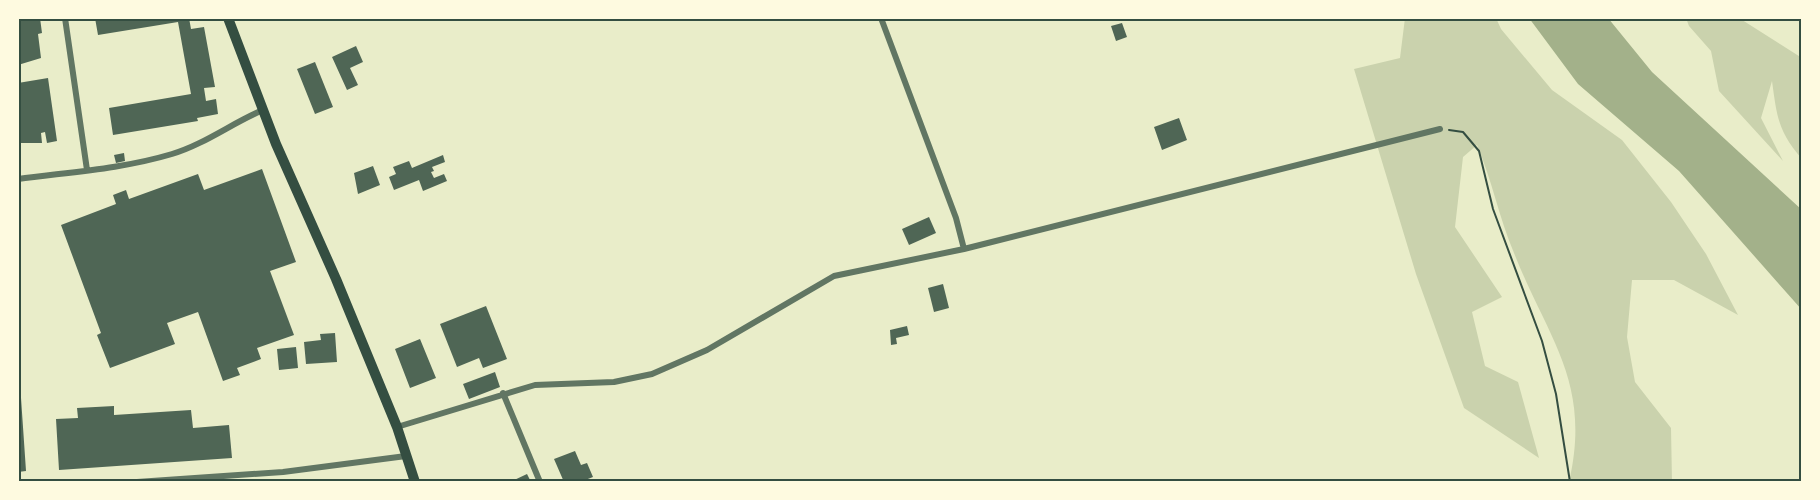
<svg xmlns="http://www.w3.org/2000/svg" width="1820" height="500" font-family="'Crimson Pro',serif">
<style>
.green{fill:#cad2ad}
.water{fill:#a3b18a}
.building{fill:#4f6655}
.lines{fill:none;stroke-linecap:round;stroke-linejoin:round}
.path{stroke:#344e41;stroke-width:2}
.minor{stroke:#617663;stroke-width:6}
.secondary{stroke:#344e41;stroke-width:10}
.neatline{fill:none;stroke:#344e41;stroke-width:2}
</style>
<rect width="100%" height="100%" fill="#e9edc9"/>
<path class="green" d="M 1405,18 L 1496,18 L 1501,29 L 1552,90 L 1622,140 L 1671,202 L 1706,254 L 1738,315 L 1674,280 L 1632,280 L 1627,337 L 1635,382 L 1671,428 L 1672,482 L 1569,482 C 1592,382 1548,339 1514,253 C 1499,218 1492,180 1477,145 L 1463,157 L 1455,227 L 1502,297 L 1472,312 L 1485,366 L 1518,382 L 1539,458 L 1464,408 L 1416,274 L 1354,69 L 1400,58 Z
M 1686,18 L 1739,18 L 1802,58 L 1802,159 C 1778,131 1777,117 1772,81 L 1761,118 L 1783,161 L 1719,91 L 1711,51 L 1689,26 Z"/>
<path class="water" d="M 1529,18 L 1608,18 L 1652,72 L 1802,210 L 1802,310 L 1679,171 L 1578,84 Z"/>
<path class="building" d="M 18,18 L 40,18 L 42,33 L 38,34 L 41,58 L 18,65 Z
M 95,18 L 189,18 L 191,29 L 204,27 L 215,87 L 204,88 L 206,101 L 216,99 L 218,114 L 197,118 L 198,121 L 113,135 L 109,108 L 191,94 L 178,22 L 98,35 Z
M 1122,23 L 1127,37 L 1116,41 L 1111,26 Z
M 356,46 L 363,62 L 350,68 L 358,85 L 347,90 L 332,57 Z
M 315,62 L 333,107 L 315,114 L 297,69 Z
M 48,78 L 57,141 L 47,143 L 45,132 L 41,133 L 42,143 L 18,143 L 18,83 Z
M 1179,118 L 1187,140 L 1162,150 L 1154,127 Z
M 124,153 L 125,161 L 116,163 L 114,155 Z
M 443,155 L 445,162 L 432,167 L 434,171 L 431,172 L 434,178 L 444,174 L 447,181 L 423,191 L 419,180 L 394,190 L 389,177 L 396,174 L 393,167 L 409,161 L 412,168 Z
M 373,166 L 380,185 L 358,194 L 354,173 Z
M 262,169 L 296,262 L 270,271 L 294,335 L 257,348 L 261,359 L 237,368 L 240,375 L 223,381 L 198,312 L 167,323 L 175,344 L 110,368 L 97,335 L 101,333 L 61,225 L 116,204 L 113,195 L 126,190 L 129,199 L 198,174 L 204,190 Z
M 929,217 L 936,233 L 909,245 L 902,229 Z
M 943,284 L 949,308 L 934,312 L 928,288 Z
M 486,306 L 507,359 L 483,368 L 479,358 L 457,367 L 440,324 Z
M 907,326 L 909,335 L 896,338 L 897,344 L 891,345 L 890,330 Z
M 335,333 L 337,362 L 306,364 L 304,342 L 321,340 L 320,334 Z
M 420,339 L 436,378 L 410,388 L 395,349 Z
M 296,347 L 298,368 L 279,370 L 277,349 Z
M 18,354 L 26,471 L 18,472 Z
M 495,372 L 500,387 L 469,399 L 463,384 Z
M 114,406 L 114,415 L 191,410 L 193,428 L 229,425 L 232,458 L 59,470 L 56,419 L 78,418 L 77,408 Z
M 575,451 L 581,465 L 587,463 L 593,477 L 580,482 L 564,482 L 554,459 Z
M 527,474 L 531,482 L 510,482 Z"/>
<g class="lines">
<path class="path" d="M 1449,130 L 1463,132 L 1479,151 L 1493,209 L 1542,341 L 1556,394 L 1570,482"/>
<path class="minor" d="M 65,18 L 87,170
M 881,18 L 956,218 L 964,249
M 18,179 C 70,172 122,169 172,154 C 205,144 232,123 263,110
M 503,393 L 540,482
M 397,427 L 535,385 L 614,382 L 652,374 L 707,350 L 834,276 L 964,249 L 1440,129
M 137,482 L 283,472 L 406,456"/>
<path class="secondary" d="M 228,18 L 276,144 L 336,279 L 397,427 L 415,482"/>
</g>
<rect width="1820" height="500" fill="none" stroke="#fefae0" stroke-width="39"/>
<rect x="20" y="20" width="1780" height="460" class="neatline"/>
</svg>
